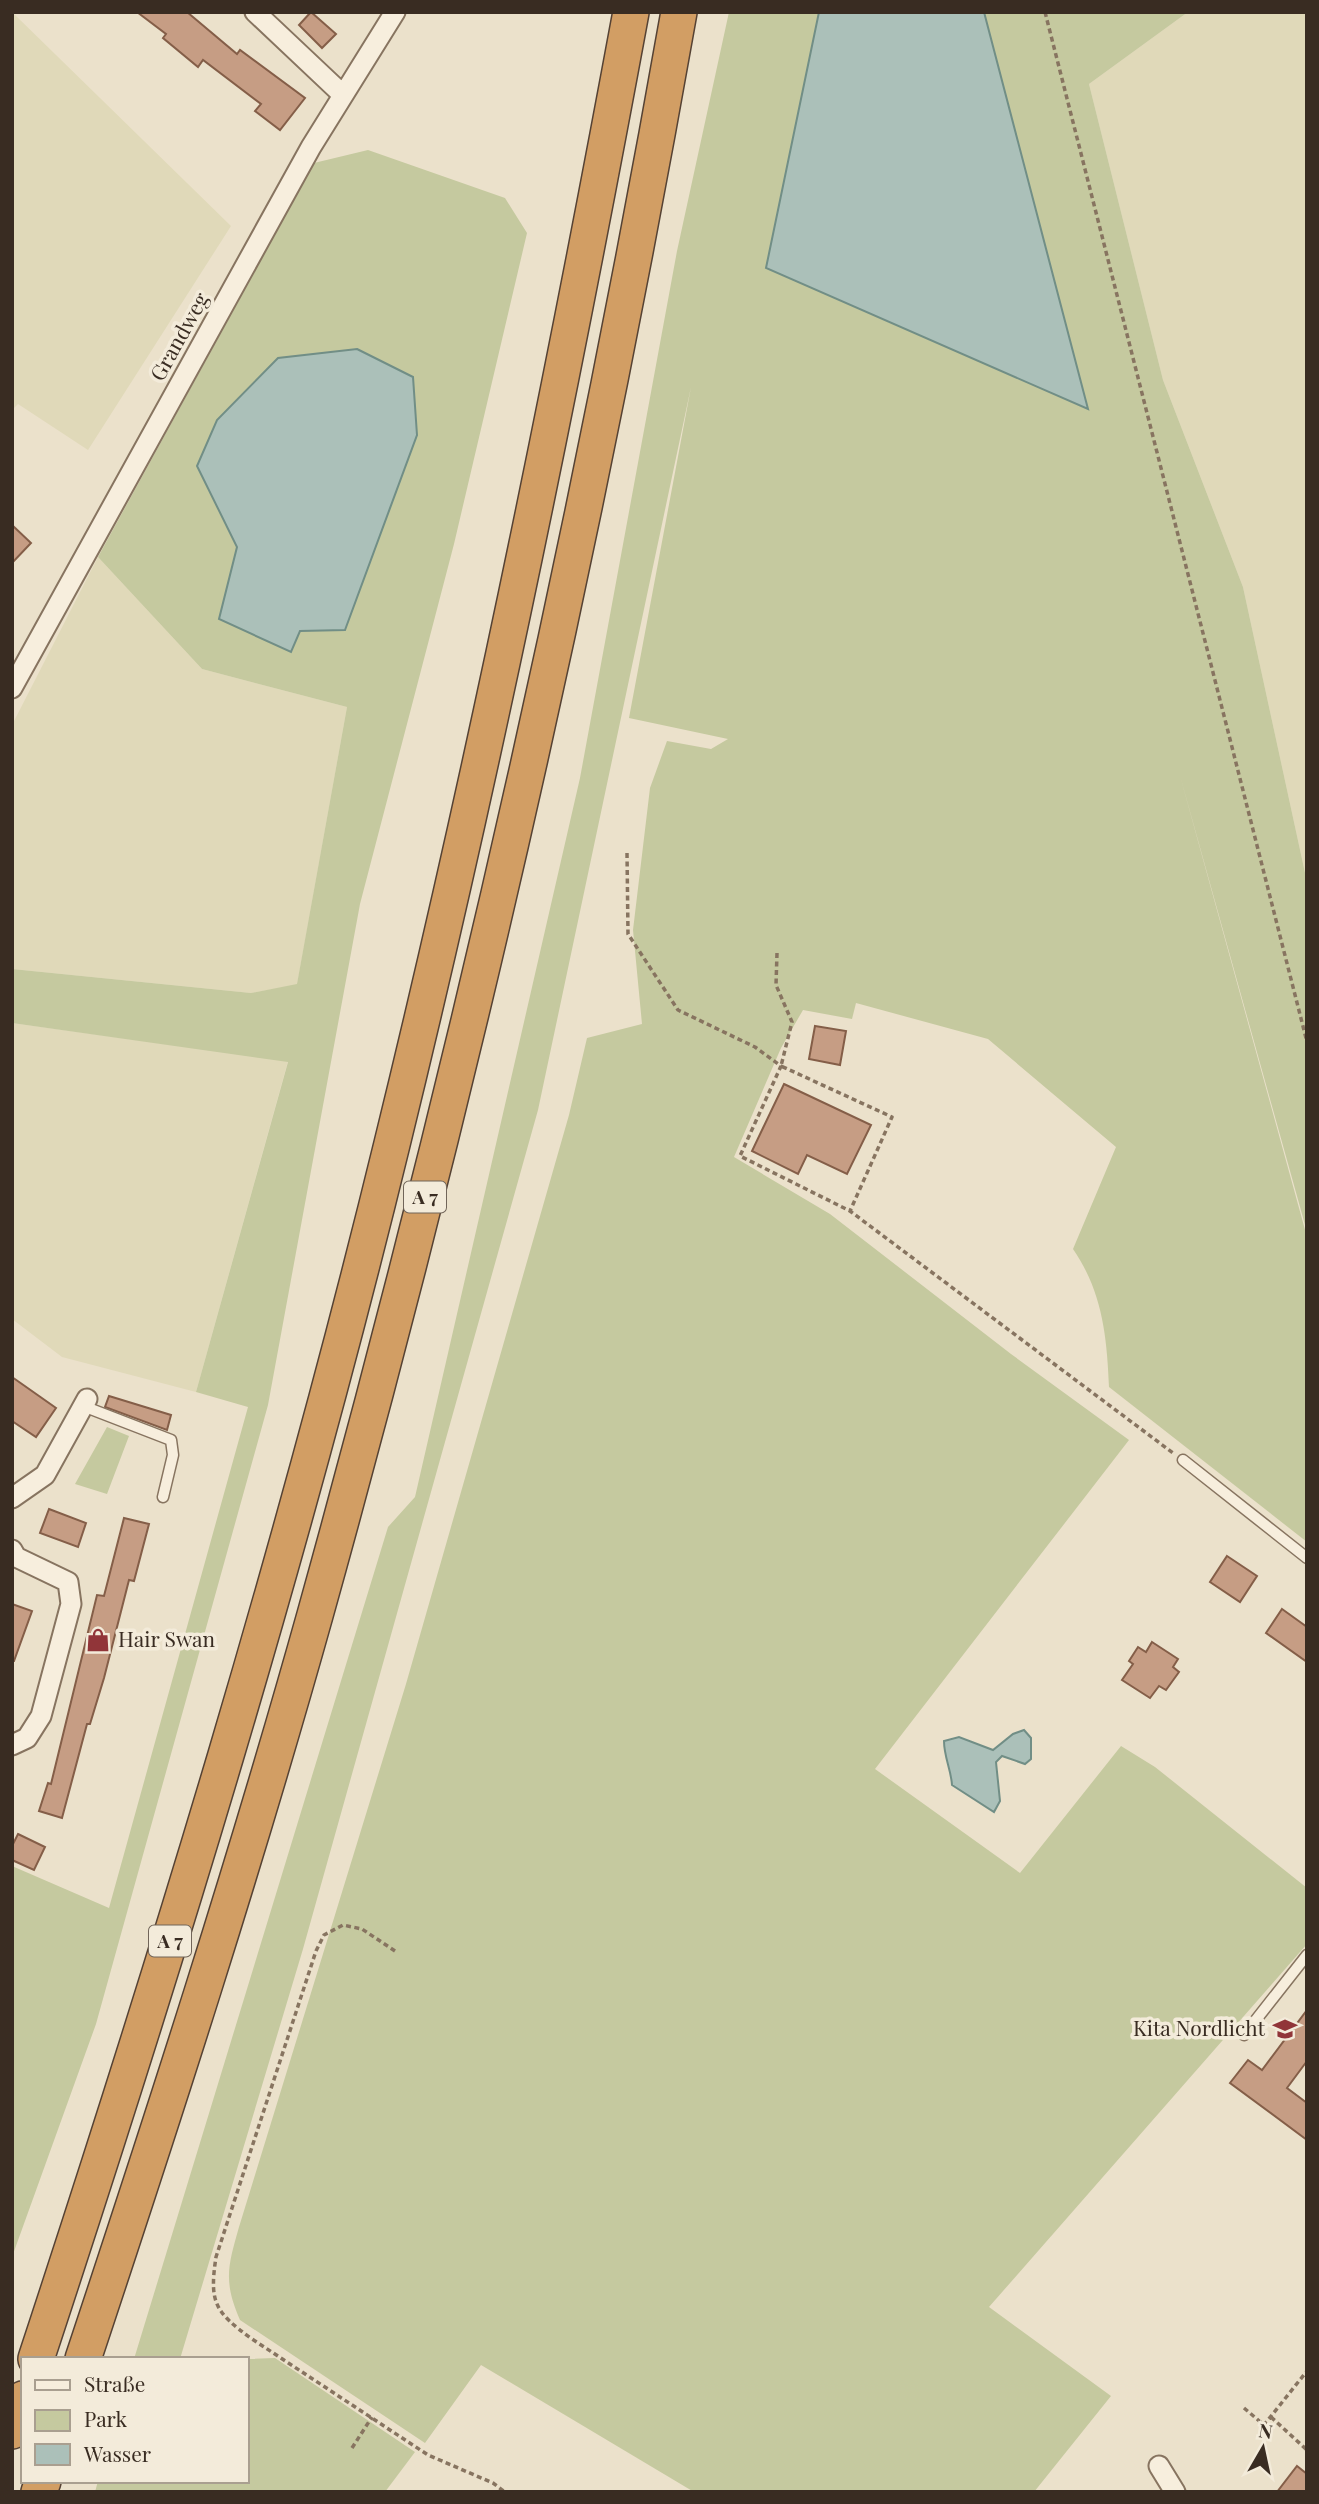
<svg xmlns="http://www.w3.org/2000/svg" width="1319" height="2504" font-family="'Playfair Display',serif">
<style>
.farmland{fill:#e0d9b9}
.green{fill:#c5c99f;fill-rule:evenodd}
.water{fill:#abc0b9;stroke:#718e86;stroke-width:2}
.building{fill:#c69d84;stroke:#845e48;stroke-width:2}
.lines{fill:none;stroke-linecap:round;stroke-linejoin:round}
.service-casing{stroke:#877460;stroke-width:13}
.minor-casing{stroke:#877460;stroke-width:23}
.motorway-casing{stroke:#554234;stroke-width:38}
.path{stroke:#877460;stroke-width:3.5;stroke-dasharray:5 3.5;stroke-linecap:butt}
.service{stroke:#f7eedd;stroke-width:10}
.minor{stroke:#f7eedd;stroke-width:19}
.motorway{stroke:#d29e64;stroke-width:35}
.labels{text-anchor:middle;stroke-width:7;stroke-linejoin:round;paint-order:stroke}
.shield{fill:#f3ebda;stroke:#716559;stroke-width:2}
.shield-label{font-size:19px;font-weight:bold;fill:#392c22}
.street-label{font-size:21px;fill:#392c22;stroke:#f3ebda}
.poi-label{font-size:21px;fill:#392c22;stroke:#f3ebda;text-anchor:start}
</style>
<rect width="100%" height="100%" fill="#ebe1cb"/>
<path class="farmland" d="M 12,12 L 231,226 L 88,450 L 18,404 L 12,410 Z
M 1188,12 L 1307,12 L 1307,882 L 1243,587 L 1163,380 L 1089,84 Z
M 98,557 L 202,669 L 347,707 L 297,985 L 251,993 L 12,969 L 12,725 Z
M 12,1023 L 288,1061 L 196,1392 L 62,1357 L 12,1319 Z"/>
<path class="green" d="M 729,12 L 819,12 L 766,268 L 1088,408 L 984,12 L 1188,12 L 1089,84 L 1163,380 L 1243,587 L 1307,882 L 1307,1232 L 1179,772 L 1307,1237 L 1307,1542 L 1109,1387 C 1107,1336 1102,1291 1073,1249 L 1116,1147 L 988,1039 L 856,1003 L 852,1019 L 803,1010 L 781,1048 L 734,1157 L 830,1214 L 1011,1354 L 1129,1440 L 875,1769 L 1020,1873 L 1121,1746 L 1155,1767 L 1307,1888 L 1307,1944 L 989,2307 L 1111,2396 L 1034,2492 L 694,2492 L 481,2365 L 425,2443 L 240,2320 C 223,2281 228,2266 239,2227 L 406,1684 L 569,1115 L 587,1038 L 642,1024 L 633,930 L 650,788 L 667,741 L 711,749 L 728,739 L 629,718 L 691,387 L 538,1110 L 303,1949 L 180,2359 L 134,2359 L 388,1527 L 415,1497 L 580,778 L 677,251 Z
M 368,150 L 505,198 L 527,233 L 454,544 L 360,904 L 268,1405 L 96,2024 L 12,2257 L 12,1866 L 109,1908 L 248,1407 L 196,1392 L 288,1062 L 12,1023 L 12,969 L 251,993 L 297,984 L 347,707 L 202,669 L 98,557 L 314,163 ZM 357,349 L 300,631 L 292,651 L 219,619 L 237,547 L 217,420 L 278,358 Z
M 107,1427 L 129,1436 L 107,1494 L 75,1484 Z
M 275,2358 L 415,2452 L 385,2492 L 95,2492 L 98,2481 L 247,2481 L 247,2359 Z"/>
<path class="water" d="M 819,12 L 984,12 L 1088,409 L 766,268 Z
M 357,349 L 413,377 L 417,435 L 345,630 L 300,631 L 291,652 L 219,619 L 237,547 L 197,466 L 217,420 L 278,358 Z
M 1024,1730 L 1031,1738 L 1031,1759 L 1025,1764 L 1002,1756 L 996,1762 L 1000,1801 L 994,1812 L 952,1785 C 951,1769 944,1757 944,1741 L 959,1737 L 993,1750 L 1013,1734 Z"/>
<path class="building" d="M 137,12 L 187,12 L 237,54 L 240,50 L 305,98 L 280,130 L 255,111 L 261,104 L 203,60 L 198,67 L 163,38 L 166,34 Z
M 311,12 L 336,34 L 322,48 L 299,25 Z
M 12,525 L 31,543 L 12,563 Z
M 815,1026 L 846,1031 L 840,1065 L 809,1059 Z
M 784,1084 L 871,1125 L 847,1174 L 807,1155 L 798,1174 L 752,1151 Z
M 12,1377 L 56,1408 L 36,1437 L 12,1421 Z
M 109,1396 L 171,1415 L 167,1430 L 105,1407 Z
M 49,1509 L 86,1523 L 78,1547 L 40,1533 Z
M 124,1518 L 149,1524 L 134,1581 L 129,1580 L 104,1678 L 90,1724 L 87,1724 L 62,1818 L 39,1811 L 48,1783 L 51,1784 L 97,1595 L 104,1596 Z
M 1227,1556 L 1257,1576 L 1240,1602 L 1210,1582 Z
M 12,1604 L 32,1611 L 14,1661 L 12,1661 Z
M 1282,1609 L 1307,1627 L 1307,1662 L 1266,1633 Z
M 1152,1642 L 1178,1659 L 1173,1667 L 1179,1672 L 1166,1690 L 1159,1686 L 1150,1698 L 1122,1680 L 1133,1664 L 1129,1661 L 1138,1647 L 1146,1652 Z
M 18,1834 L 45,1847 L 34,1870 L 12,1860 L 12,1846 Z
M 1307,2010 L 1307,2061 L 1287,2088 L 1307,2103 L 1307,2140 L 1230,2083 L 1248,2060 L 1262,2070 Z
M 1297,2466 L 1307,2474 L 1307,2492 L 1277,2492 Z"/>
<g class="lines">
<g class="service-casing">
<path id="service" d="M 83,1406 L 171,1440 L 173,1455 L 163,1497
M 1183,1460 L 1307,1558
M 1244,2035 L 1307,1955"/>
</g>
<g class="minor-casing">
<path id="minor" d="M 255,12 L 343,95
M 12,688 L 311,147 L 395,12
M 12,1498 L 45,1475 L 87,1399
M 12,1550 L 16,1557 L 68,1582 L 71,1604 L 41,1716 L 27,1738 L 12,1745
M 1159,2466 L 1175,2492"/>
</g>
<g class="motorway-casing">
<path id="motorway" d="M 36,2359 C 168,1958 292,1554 392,1144 C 484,769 561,391 631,12
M 83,2359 C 165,2112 245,1865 315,1615 C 462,1087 584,551 679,12
M 12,2431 L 23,2399
M 39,2492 L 43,2481"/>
</g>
<path class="path" d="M 1045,12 L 1307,1042
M 627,853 L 628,934 L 678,1010 L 755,1047 L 781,1066 L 740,1156 L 850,1211 L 1173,1453
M 777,953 L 776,985 L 792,1022 L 781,1066 L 892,1117 L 850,1211
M 395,1951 L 362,1929 L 343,1925 L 324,1935 L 316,1951 L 216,2257 C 209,2303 215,2312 252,2339 L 428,2455 L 493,2483 L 505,2492
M 1244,2408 L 1264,2425 L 1307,2371
M 1271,2417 L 1307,2450
M 352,2448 L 372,2417"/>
<use href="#service" class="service"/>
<use href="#minor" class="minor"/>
<use href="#motorway" class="motorway"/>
</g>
<defs>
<g id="shop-bare" transform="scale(1.89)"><path d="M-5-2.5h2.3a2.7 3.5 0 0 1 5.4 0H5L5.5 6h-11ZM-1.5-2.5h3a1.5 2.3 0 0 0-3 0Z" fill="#913539" stroke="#f3ebda" stroke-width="2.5" paint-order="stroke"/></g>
<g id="school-bare" transform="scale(1.89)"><path d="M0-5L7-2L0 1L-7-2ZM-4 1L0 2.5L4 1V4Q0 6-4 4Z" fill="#913539" stroke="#f3ebda" stroke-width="2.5" paint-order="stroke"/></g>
</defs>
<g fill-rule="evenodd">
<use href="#shop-bare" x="98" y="1640"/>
<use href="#school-bare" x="1285" y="2029"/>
</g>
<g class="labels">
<g class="shield">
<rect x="404" y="1181.5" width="42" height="31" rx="5"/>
<rect x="149" y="1925.5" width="42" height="31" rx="5"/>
</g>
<g class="shield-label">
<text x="425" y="1204">A 7</text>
<text x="170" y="1948">A 7</text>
</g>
<g class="street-label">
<text transform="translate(180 337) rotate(-61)" y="7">Grandweg</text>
</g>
<g class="poi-label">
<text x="118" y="1647">Hair Swan</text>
<text x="1265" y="2036" text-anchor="end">Kita Nordlicht</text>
</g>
</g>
<rect width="1319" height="2504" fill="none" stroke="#392c22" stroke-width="28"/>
<rect x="21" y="2357" width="228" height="126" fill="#f3ebda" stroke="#a99f90" stroke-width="2"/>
<rect x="35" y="2380" width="35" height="10" fill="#f7eedd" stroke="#a99f90" stroke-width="2"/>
<text x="84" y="2392" font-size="21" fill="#392c22">Straße</text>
<rect x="35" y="2410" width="35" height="21" fill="#c5c99f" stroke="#a99f90" stroke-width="2"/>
<text x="84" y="2427" font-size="21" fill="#392c22">Park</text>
<rect x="35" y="2444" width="35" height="21" fill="#abc0b9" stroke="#a99f90" stroke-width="2"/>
<text x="84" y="2462" font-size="21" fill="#392c22">Wasser</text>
<g transform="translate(1263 2448) rotate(9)" stroke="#f3ebda" stroke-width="5" paint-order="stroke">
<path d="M0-5L12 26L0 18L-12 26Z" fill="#392c22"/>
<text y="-10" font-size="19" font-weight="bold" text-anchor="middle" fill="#392c22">N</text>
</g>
</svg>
